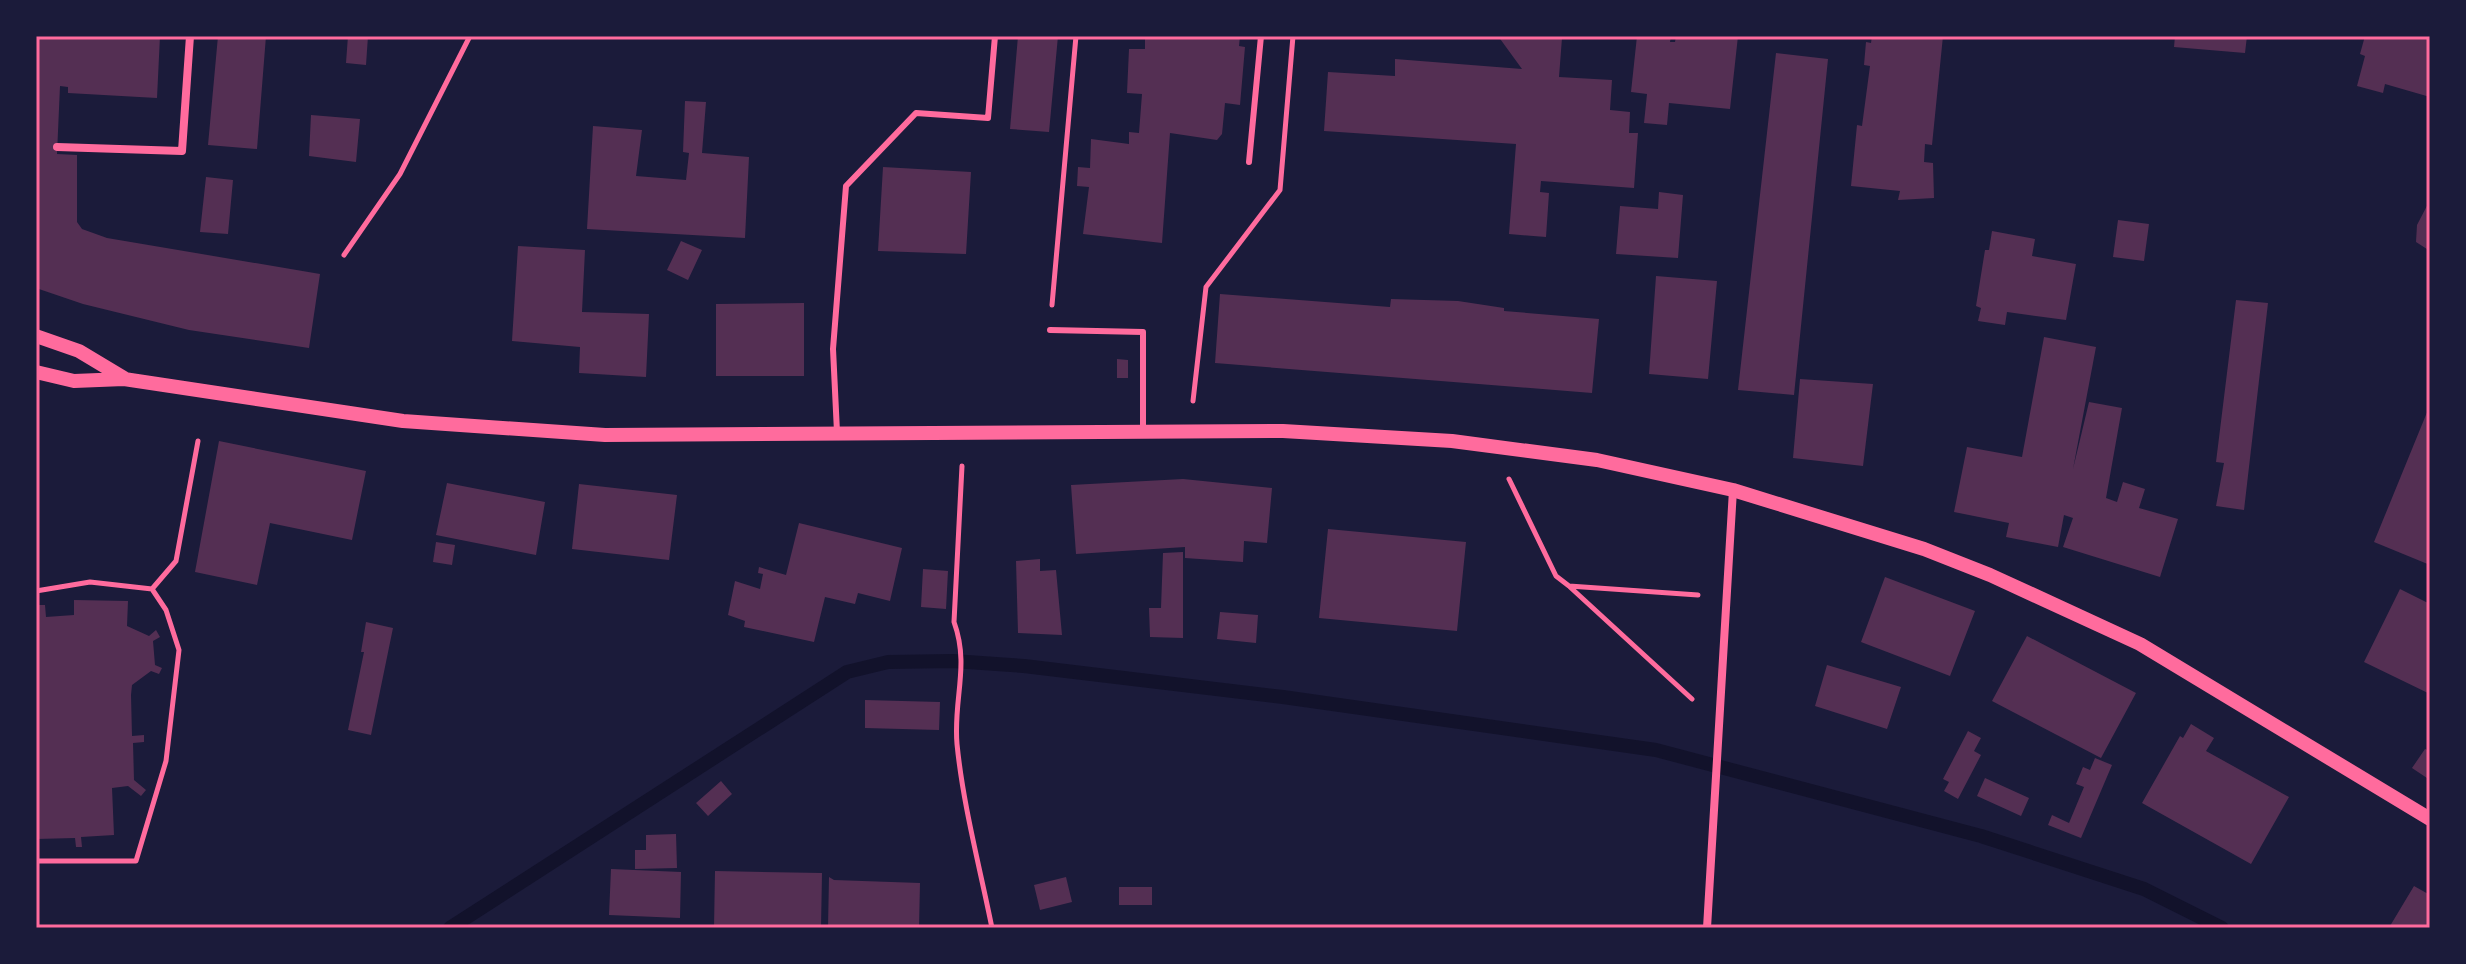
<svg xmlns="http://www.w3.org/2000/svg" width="2466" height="964" font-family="'Archivo Narrow',sans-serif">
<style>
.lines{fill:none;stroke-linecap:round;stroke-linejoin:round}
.stream{stroke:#12122b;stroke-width:14}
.building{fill:#542f53}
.path{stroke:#ff6b9d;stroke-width:5}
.service{stroke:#ff6b9d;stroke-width:6}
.minor{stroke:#ff6b9d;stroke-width:8}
.tertiary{stroke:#ff6b9d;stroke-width:14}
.neatline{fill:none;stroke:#ff6b9d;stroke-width:3}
</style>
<rect width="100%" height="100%" fill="#1b1b3a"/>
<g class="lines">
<path class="stream" d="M 450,928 L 847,672 L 888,662 L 953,661 L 1024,666 L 1283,697 L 1656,750 L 1981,836 L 2144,889 L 2222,928"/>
</g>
<path class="building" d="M 36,36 L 160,36 L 157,98 L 68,93 L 68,87 L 60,86 L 57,154 L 77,155 L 77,222 L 82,229 L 107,238 L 320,274 L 309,348 L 189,330 L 83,304 L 36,288 Z
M 218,36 L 266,36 L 257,149 L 208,145 Z
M 348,36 L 368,36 L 366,65 L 346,63 Z
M 1018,36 L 1058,36 L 1049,132 L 1010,129 Z
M 1145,36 L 1240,36 L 1239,46 L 1245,47 L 1240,105 L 1225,103 L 1222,134 L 1217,140 L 1170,133 L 1162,243 L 1083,234 L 1089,187 L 1077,186 L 1078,167 L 1090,168 L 1091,139 L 1129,144 L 1129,132 L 1139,133 L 1142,94 L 1127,93 L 1129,49 L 1145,49 Z
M 1498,36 L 1562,38 L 1559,77 L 1612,80 L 1610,110 L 1630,112 L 1629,133 L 1638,133 L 1634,188 L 1541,181 L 1540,192 L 1549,193 L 1546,237 L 1509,234 L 1516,144 L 1324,131 L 1328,72 L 1395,76 L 1395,59 L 1522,69 Z
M 1637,36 L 1671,36 L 1670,42 L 1675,42 L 1676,36 L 1738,36 L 1730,109 L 1669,103 L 1667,125 L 1644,123 L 1647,94 L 1631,92 Z
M 1872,36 L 1943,36 L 1932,145 L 1925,144 L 1924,162 L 1933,163 L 1934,198 L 1898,200 L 1900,191 L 1851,186 L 1857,125 L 1862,126 L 1870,66 L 1864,65 L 1866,42 L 1871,43 Z
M 2175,36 L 2247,36 L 2245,53 L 2174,47 Z
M 2365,36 L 2430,36 L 2430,97 L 2385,84 L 2383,93 L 2357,86 L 2365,56 L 2360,54 Z
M 1776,53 L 1828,59 L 1794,395 L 1738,390 Z
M 685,101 L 706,102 L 702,153 L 749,157 L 745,238 L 587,229 L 593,126 L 642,130 L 636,176 L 686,180 L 689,153 L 683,152 Z
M 311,115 L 360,119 L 356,162 L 309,156 Z
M 883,167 L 971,172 L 966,254 L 878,251 Z
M 206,177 L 233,180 L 228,234 L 200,232 Z
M 1659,192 L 1683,195 L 1678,258 L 1616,254 L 1620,206 L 1658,209 Z
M 2430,200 L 2430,251 L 2416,242 L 2417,225 Z
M 2118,220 L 2149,224 L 2144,261 L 2113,257 Z
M 1992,231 L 2035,239 L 2032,256 L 2076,264 L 2066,320 L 2007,312 L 2005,325 L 1978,321 L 1981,308 L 1976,306 L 1985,250 L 1989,250 Z
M 681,241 L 702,250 L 688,280 L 667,270 Z
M 518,246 L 585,250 L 582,312 L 649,314 L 646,377 L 579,373 L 580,347 L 512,341 Z
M 1656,276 L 1717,281 L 1708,379 L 1649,374 Z
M 1220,294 L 1390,307 L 1391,299 L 1458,301 L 1504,308 L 1504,311 L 1599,319 L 1592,393 L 1215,363 Z
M 2236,300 L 2268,303 L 2244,510 L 2216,506 L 2224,463 L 2216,462 Z
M 804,303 L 804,376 L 716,376 L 716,304 Z
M 2044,337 L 2096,347 L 2073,469 L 2089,402 L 2122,408 L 2106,498 L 2117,502 L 2123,482 L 2145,489 L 2139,508 L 2178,519 L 2160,577 L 2063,547 L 2073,518 L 2064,515 L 2058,547 L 2006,537 L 2009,523 L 1954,512 L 1967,447 L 2022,457 Z
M 1117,359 L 1128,360 L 1128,378 L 1117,378 Z
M 1800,379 L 1873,384 L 1863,466 L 1793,458 Z
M 2430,405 L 2430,565 L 2374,542 Z
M 219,441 L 366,471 L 352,540 L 270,523 L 257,585 L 195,572 Z
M 1183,479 L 1272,488 L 1267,543 L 1244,541 L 1243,562 L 1185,558 L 1185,547 L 1076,554 L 1071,485 Z
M 447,483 L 545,502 L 536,555 L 436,535 Z
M 579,484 L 677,495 L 669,560 L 572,549 Z
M 799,523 L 902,548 L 890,601 L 858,593 L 855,604 L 825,597 L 814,642 L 744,627 L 745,621 L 728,615 L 735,581 L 760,589 L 763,574 L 758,573 L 759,567 L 786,575 Z
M 1328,529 L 1466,542 L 1457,631 L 1319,618 Z
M 436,542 L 455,545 L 452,565 L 433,562 Z
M 1183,552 L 1183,638 L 1150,637 L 1149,608 L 1161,608 L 1163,553 Z
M 1040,559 L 1040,571 L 1056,570 L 1062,635 L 1018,633 L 1016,561 Z
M 923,569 L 948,571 L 946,609 L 921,607 Z
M 1885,577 L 1975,611 L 1950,676 L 1861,642 Z
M 2400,589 L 2430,604 L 2430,694 L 2364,662 Z
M 74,600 L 128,601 L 127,626 L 149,636 L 156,630 L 160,637 L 153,641 L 155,665 L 162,668 L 159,674 L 151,671 L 132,685 L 131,695 L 132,736 L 144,735 L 144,742 L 133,743 L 134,780 L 146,790 L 141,796 L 128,786 L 112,788 L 114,835 L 81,837 L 82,847 L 76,847 L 75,838 L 36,839 L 36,617 L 38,605 L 45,605 L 46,617 L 74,615 Z
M 1220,612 L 1258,615 L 1256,643 L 1217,639 Z
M 366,622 L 393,628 L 371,735 L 348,730 L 364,652 L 361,652 Z
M 2027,636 L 2136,693 L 2101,758 L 1992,701 Z
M 1827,665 L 1901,687 L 1887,729 L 1815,706 Z
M 865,700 L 940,702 L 939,730 L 865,728 Z
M 2191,724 L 2214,738 L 2206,751 L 2289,797 L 2251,864 L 2142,803 L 2180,736 L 2183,738 Z
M 1968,731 L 1981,738 L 1974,751 L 1981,755 L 1958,799 L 1944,791 L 1949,782 L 1943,779 Z
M 2425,749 L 2430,751 L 2430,780 L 2412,768 Z
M 2095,758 L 2112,765 L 2081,838 L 2048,825 L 2052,815 L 2069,823 L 2084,787 L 2076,784 L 2083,767 L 2090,770 Z
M 1985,778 L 2029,798 L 2021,816 L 1977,796 Z
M 721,781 L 732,794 L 708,816 L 696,803 Z
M 676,834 L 677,868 L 635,869 L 635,850 L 646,850 L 646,835 Z
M 611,869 L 681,872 L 680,918 L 609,915 Z
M 715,871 L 822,873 L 821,928 L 714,928 Z
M 829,877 L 834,880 L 920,883 L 919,928 L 828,928 Z
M 1066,877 L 1072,902 L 1040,910 L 1034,885 Z
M 2414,886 L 2430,895 L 2430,928 L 2393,928 L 2390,926 Z
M 1119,887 L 1152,887 L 1152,905 L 1119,905 Z"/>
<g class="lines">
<path class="path" d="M 344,255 L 400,174 L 470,36
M 1052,305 L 1076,36
M 1193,401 L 1206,287 L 1280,190 L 1293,36
M 962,466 L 954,622 C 970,666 953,699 957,744 C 963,805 980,868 992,928
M 1509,479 L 1556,576 L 1569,586 L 1698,595
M 1570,587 L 1692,699
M 152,589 L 176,561 L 198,441
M 36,591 L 90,582 L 152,589 L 166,610 L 179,650 L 166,761 L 136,861 L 36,861"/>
<path class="service" d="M 1249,162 L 1261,36
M 1050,330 L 1143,332 L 1143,431
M 837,432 L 833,349 L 846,186 L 916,113 L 988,118 L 995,36"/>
<path class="minor" d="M 57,147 L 182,151 L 190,36
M 1707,928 L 1733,490"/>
<path class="tertiary" d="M 36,336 L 79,351 L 124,378
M 36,372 L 74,381 L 124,379 L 403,421 L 605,435 L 1283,431 L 1452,441 L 1597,460 L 1733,490 L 1924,549 L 1990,575 L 2140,644 L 2430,819"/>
</g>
<rect width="2466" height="964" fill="none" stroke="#1b1b3a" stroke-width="76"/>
<rect x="38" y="38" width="2390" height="888" class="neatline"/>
</svg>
